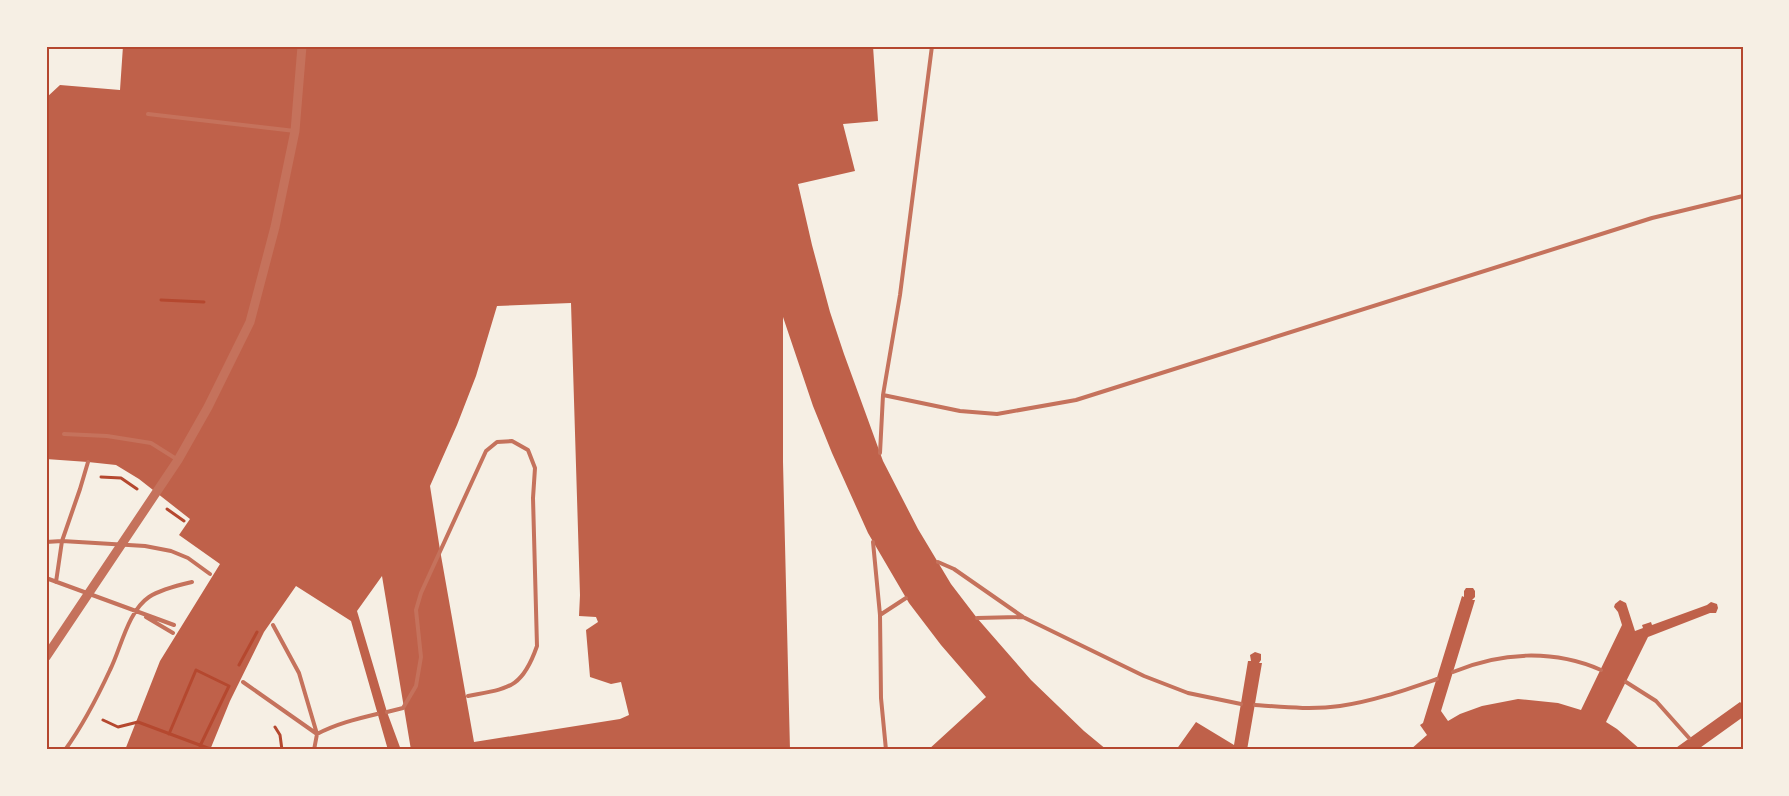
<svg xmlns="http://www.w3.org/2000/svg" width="1789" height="796" font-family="'PT Sans Narrow',sans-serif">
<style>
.building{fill:#bf614a;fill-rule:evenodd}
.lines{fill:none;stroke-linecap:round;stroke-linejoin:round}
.path{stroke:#b5482f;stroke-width:3}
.service{stroke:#c5725c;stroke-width:4}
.tertiary{stroke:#c5725c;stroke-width:9}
.neatline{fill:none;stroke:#b5482f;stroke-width:2}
</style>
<rect width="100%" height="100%" fill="#f6efe4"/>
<path class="building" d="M 123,46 L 873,46 L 878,121 L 843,124 L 855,171 L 798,184 L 812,245 L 830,312 L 844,354 L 883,461 L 918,529 L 951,584 L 977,618 L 1031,680 L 1084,731 L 1107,750 L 928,750 L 986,697 L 941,645 L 909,603 L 868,533 L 832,453 L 813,406 L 783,317 L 783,462 L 790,750 L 411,750 L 382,576 L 357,611 L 387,712 L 401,750 L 388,750 L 351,621 L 296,586 L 264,632 L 230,701 L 210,750 L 125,750 L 160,661 L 220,564 L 179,535 L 190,519 L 139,479 L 116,465 L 88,462 L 46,459 L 46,98 L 60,85 L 120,90 ZM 571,303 L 580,595 L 579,616 L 596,617 L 598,622 L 586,630 L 590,677 L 611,684 L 621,682 L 629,715 L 620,719 L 474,742 L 440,550 L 430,486 L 457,425 L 476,376 L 497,306 Z
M 1466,588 L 1473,588 L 1475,591 L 1475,597 L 1472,600 L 1475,600 L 1441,711 L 1448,721 L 1460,714 L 1482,706 L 1518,699 L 1558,703 L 1581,710 L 1622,625 L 1618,612 L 1614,607 L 1615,604 L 1620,600 L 1626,603 L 1635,631 L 1643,628 L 1642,625 L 1651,622 L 1652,625 L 1707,605 L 1711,602 L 1717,604 L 1718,608 L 1716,613 L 1710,613 L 1648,637 L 1606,722 L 1617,729 L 1641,750 L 1410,750 L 1427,735 L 1420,725 L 1423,723 L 1462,596 L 1464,597 L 1464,591 Z
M 1255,652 L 1261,654 L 1261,660 L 1259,663 L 1262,663 L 1247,750 L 1176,750 L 1196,722 L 1234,745 L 1248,661 L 1251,661 L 1250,655 Z
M 1740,702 L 1742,704 L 1743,702 L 1743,717 L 1697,750 L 1673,750 Z"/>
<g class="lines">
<path class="path" d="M 161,300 L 204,302
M 101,477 L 121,478 L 137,489
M 167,509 L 184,521
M 239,665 L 257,632
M 103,720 L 118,727 L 138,722 L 213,750
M 275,727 L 280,735 L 282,750
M 169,734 L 196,670 L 229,686 L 200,746"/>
<path class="service" d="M 148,114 L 295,131
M 883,395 L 960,411 L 997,414 L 1076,400 L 1652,218 L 1743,196
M 64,434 L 107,436 L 151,443 L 178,460
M 880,453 L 883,395 L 900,295 L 932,46
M 46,542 L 62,541 L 145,546 L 171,551 L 188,558 L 210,574
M 873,542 L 880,615 L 881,698 L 886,750
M 938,562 L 954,569 L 1023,617 L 1144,676 L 1188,693 L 1241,704
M 46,578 L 174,625
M 56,582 L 62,541 L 80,489 L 88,462
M 880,615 L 906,598
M 146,617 L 173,633
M 977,618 L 1023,617
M 273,625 L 299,673 L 317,734 L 314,750
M 1453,672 C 1500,652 1553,649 1601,670
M 243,682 L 317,734 C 336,724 356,719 377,714
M 1626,682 L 1656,701 L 1689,738
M 1255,705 C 1283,707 1312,710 1340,706 C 1374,701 1405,690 1437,679
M 387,712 L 403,708 L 416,686 L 421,657 L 416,610 L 421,593 L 486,451 L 497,442 L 512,441 L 528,450 L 535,468 L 533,498 L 537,646 C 522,689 509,688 468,696
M 65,750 C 83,725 97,698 110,670 C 121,648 128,611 149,597 C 161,589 179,585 192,582"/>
<path class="tertiary" d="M 46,657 L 178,460 L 208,407 L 250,322 L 275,227 L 295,131 L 302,46"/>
</g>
<rect width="1789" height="796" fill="none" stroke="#f6efe4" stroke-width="95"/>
<rect x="48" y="48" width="1694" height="700" class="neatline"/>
</svg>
